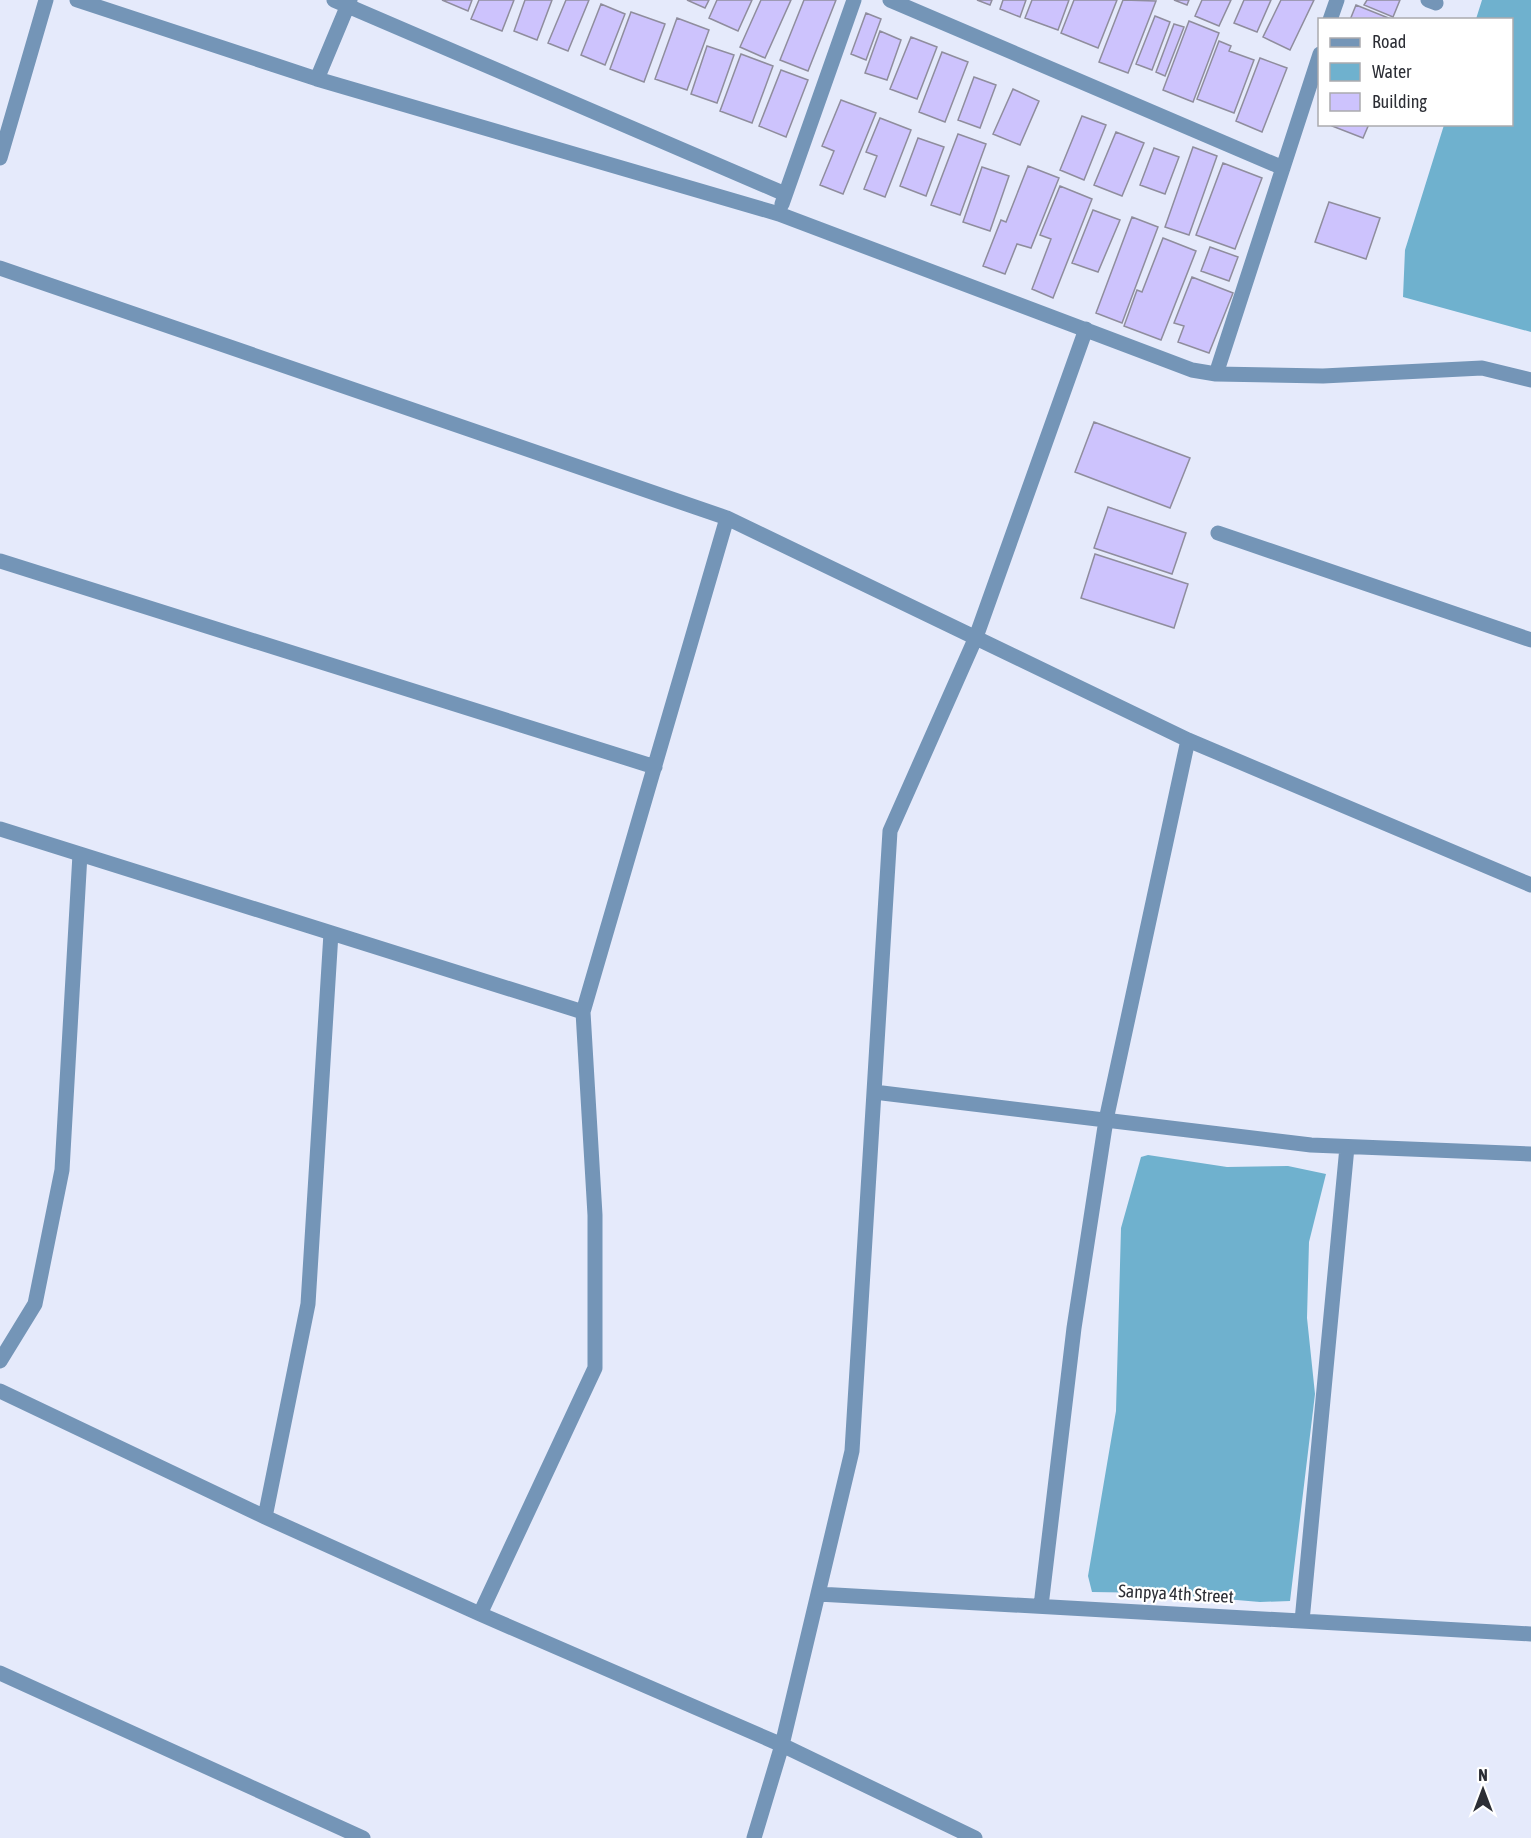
<svg xmlns="http://www.w3.org/2000/svg" width="1531" height="1838" font-family="'Asap Condensed',sans-serif">
<style>
.water{fill:#6fb1ce}
.building{fill:#cdc3fd;stroke:#8f8d9d;stroke-width:1.5}
.lines{fill:none;stroke-linecap:round;stroke-linejoin:round}
.minor{stroke:#7495b7;stroke-width:15}
.labels{text-anchor:middle;stroke-width:4.5;stroke-linejoin:round;paint-order:stroke}
.street-label{font-size:18px;fill:#2c2e35;stroke:#fff}
</style>
<rect width="100%" height="100%" fill="#e5eafb"/>
<path class="water" d="M 1482,0 L 1531,0 L 1531,332 L 1403,297 L 1405,250 L 1444,125 L 1512,124 L 1512,20 L 1476,19 Z
M 1148,1155 L 1227,1167 L 1288,1166 L 1326,1174 L 1309,1242 L 1307,1318 L 1315,1394 L 1290,1601 L 1260,1602 L 1155,1593 L 1092,1592 L 1088,1576 L 1116,1411 L 1121,1228 L 1141,1157 Z"/>
<path class="building" d="M 442,0 L 472,0 L 468,11 Z
M 479,0 L 514,0 L 502,31 L 471,19 Z
M 525,0 L 552,0 L 537,40 L 514,31 Z
M 566,0 L 589,0 L 568,51 L 548,43 Z
M 687,0 L 709,0 L 705,8 Z
M 717,0 L 752,0 L 738,31 L 709,18 Z
M 761,0 L 791,0 L 765,58 L 740,47 Z
M 804,0 L 836,0 L 808,71 L 780,60 Z
M 977,0 L 992,0 L 990,5 Z
M 1003,0 L 1026,0 L 1020,17 L 1000,9 Z
M 1032,0 L 1069,0 L 1058,30 L 1025,18 Z
M 1074,0 L 1117,0 L 1098,48 L 1061,33 Z
M 1123,0 L 1156,1 L 1128,73 L 1099,62 Z
M 1174,0 L 1189,0 L 1187,5 Z
M 1202,0 L 1231,0 L 1219,26 L 1195,16 Z
M 1244,0 L 1271,0 L 1257,32 L 1234,23 Z
M 1281,0 L 1314,0 L 1290,50 L 1263,37 Z
M 1367,0 L 1400,0 L 1393,17 L 1364,5 Z
M 601,4 L 625,14 L 605,65 L 581,55 Z
M 1356,5 L 1391,19 L 1391,20 L 1350,20 Z
M 631,12 L 665,24 L 644,82 L 610,69 Z
M 866,13 L 881,19 L 866,60 L 851,54 Z
M 1155,16 L 1170,22 L 1152,70 L 1136,64 Z
M 677,18 L 709,30 L 687,90 L 655,79 Z
M 1189,21 L 1219,33 L 1193,102 L 1163,90 Z
M 1174,24 L 1184,27 L 1165,76 L 1156,72 Z
M 880,31 L 901,40 L 887,80 L 865,73 Z
M 911,37 L 937,47 L 917,99 L 890,89 Z
M 1219,41 L 1231,46 L 1229,51 L 1254,60 L 1234,113 L 1197,99 Z
M 707,46 L 734,55 L 717,103 L 691,94 Z
M 942,52 L 968,62 L 945,122 L 919,112 Z
M 741,54 L 773,66 L 752,123 L 720,111 Z
M 1260,58 L 1287,68 L 1262,132 L 1236,121 Z
M 781,70 L 808,80 L 786,137 L 759,126 Z
M 974,77 L 996,85 L 980,128 L 958,120 Z
M 1013,89 L 1039,101 L 1020,145 L 993,134 Z
M 841,100 L 876,113 L 843,194 L 820,185 L 834,151 L 822,146 Z
M 1082,116 L 1106,125 L 1084,180 L 1060,170 Z
M 880,118 L 911,130 L 885,197 L 864,189 L 877,156 L 866,152 Z
M 1332,124 L 1369,124 L 1363,138 L 1332,126 Z
M 1116,132 L 1144,143 L 1122,196 L 1094,185 Z
M 958,134 L 986,144 L 960,215 L 931,205 Z
M 918,138 L 944,147 L 926,196 L 900,186 Z
M 1193,147 L 1217,156 L 1189,235 L 1165,227 Z
M 1154,148 L 1179,157 L 1165,194 L 1140,185 Z
M 1223,163 L 1262,178 L 1235,249 L 1196,235 Z
M 1028,166 L 1059,178 L 1031,248 L 1017,244 L 1005,274 L 983,266 L 1001,220 L 1006,222 Z
M 982,167 L 1009,176 L 990,231 L 963,222 Z
M 1060,186 L 1092,199 L 1053,298 L 1032,289 L 1051,239 L 1040,235 Z
M 1329,202 L 1380,218 L 1366,259 L 1315,242 Z
M 1093,210 L 1120,220 L 1098,272 L 1072,263 Z
M 1132,217 L 1158,227 L 1122,323 L 1096,313 Z
M 1163,238 L 1196,251 L 1161,340 L 1124,326 L 1137,290 L 1142,292 Z
M 1210,247 L 1238,257 L 1229,281 L 1201,271 Z
M 1192,277 L 1233,293 L 1209,353 L 1178,342 L 1184,326 L 1174,323 Z
M 1094,422 L 1190,458 L 1170,508 L 1075,472 Z
M 1108,507 L 1186,533 L 1172,574 L 1094,548 Z
M 1095,554 L 1188,584 L 1174,628 L 1081,598 Z"/>
<g class="lines">
<path class="minor" d="M 77,0 L 317,79 L 779,214 L 1192,370 L 1216,374 L 1323,376 L 1482,368 L 1531,380
M 334,0 L 785,194
M 890,0 L 1283,168
M 1428,0 L 1436,3
M 1330,20 L 1337,0
M 317,79 L 350,0
M 0,158 L 46,0
M 782,204 L 854,0
M 0,268 L 727,518 L 1188,740 L 1531,885
M 1216,374 L 1320,54
M 1218,533 L 1531,640
M 0,561 L 655,767
M 0,829 L 583,1012
M 874,1092 L 1311,1145 L 1531,1154
M 0,1361 L 35,1304 L 62,1170 L 80,854
M 0,1391 L 265,1517 L 480,1614 L 782,1745 L 975,1838
M 265,1517 L 308,1304 L 331,933
M 818,1594 L 1531,1634
M 1041,1606 L 1074,1328 L 1106,1120 L 1188,740
M 480,1614 L 595,1368 L 595,1215 L 583,1012 L 727,518
M 1302,1621 L 1347,1147
M 0,1673 L 363,1838
M 754,1838 L 782,1745 L 852,1451 L 890,831 L 976,637 L 1086,329"/>
</g>
<g class="labels">
<g class="street-label">
<text transform="translate(1176 1594) rotate(3)" y="6">Sanpya 4th Street</text>
</g>
</g>
<rect x="1318" y="18" width="195" height="108" fill="#ffffff" stroke="#ababae" stroke-width="1.5"/>
<rect x="1330" y="38" width="30" height="9" fill="#7495b7" stroke="#ababae" stroke-width="1.5"/>
<text x="1372" y="48" font-size="18" fill="#2c2e35">Road</text>
<rect x="1330" y="63" width="30" height="18" fill="#6fb1ce" stroke="#ababae" stroke-width="1.5"/>
<text x="1372" y="78" font-size="18" fill="#2c2e35">Water</text>
<rect x="1330" y="93" width="30" height="18" fill="#cdc3fd" stroke="#ababae" stroke-width="1.5"/>
<text x="1372" y="108" font-size="18" fill="#2c2e35">Building</text>
<g transform="translate(1483 1790)" stroke="#ffffff" stroke-width="4.5" paint-order="stroke">
<path d="M0-4.5L10 22L0 15L-10 22Z" fill="#2c2e35"/>
<text y="-9" font-size="16" font-weight="bold" text-anchor="middle" fill="#2c2e35">N</text>
</g>
</svg>
